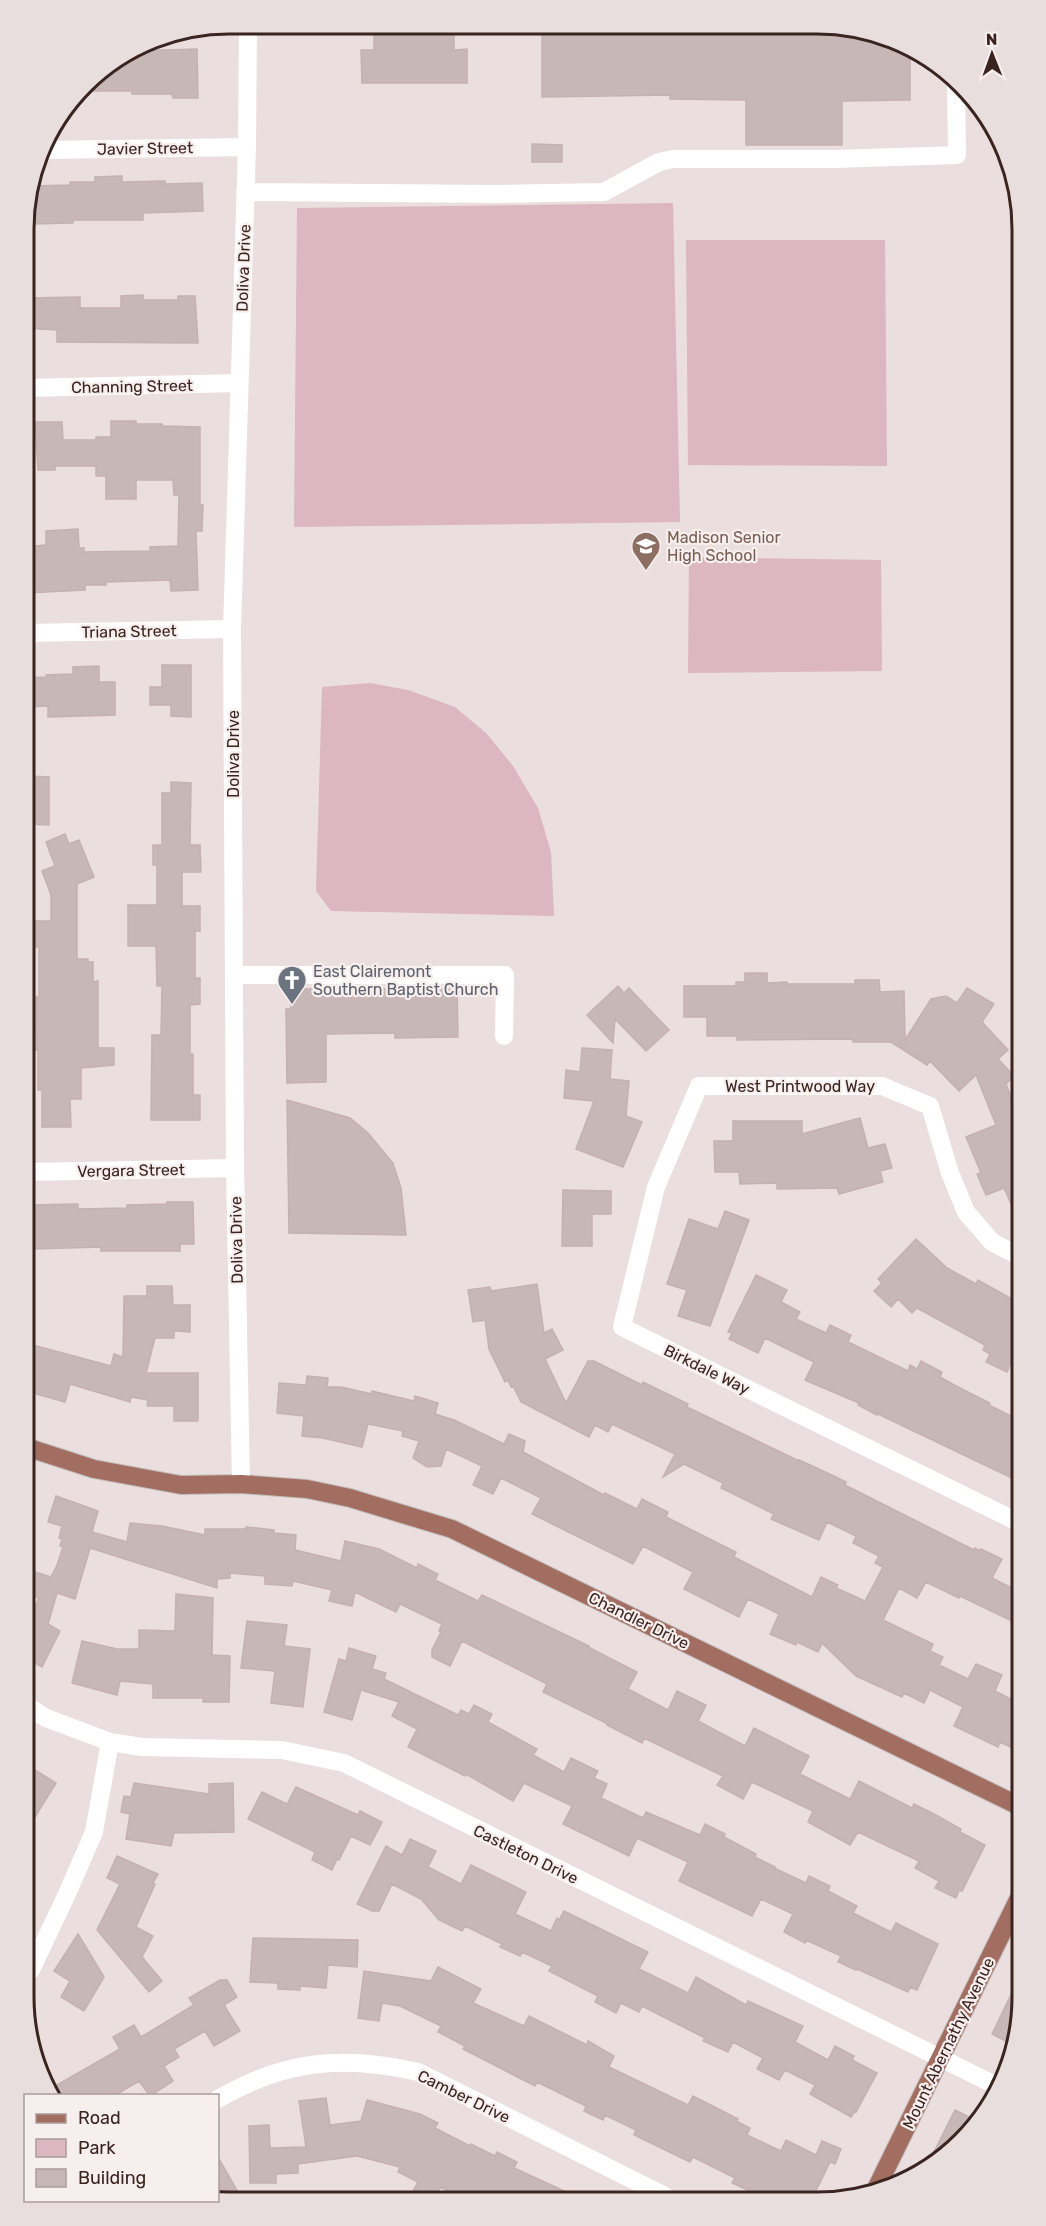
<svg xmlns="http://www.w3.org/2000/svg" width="1046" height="2226" font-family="Rubik,sans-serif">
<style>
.green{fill:#dcb6c0}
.building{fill:#c8b7b7;stroke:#c4b1b0;stroke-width:1.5}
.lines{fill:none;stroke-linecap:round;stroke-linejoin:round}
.major-casing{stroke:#c4bdbc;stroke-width:20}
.minor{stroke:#fff;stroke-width:18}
.major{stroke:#a16e61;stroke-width:18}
.labels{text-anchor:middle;stroke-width:4.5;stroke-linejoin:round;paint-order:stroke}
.street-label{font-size:16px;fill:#3a241f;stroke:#f7eeee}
.education-label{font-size:16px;fill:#785e54;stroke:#f7eeee;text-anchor:start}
.worship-label{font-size:16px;fill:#5b616d;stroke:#f7eeee;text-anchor:start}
.rim{fill:none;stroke:#3a241f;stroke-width:3}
</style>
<rect width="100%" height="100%" fill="#eadede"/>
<path class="green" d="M 673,203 L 680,522 L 294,527 L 297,208 Z
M 686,240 L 885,240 L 887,466 L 688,465 Z
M 689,557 L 881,560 L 882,671 L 688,673 Z
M 370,683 L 408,690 L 455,707 L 486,733 L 513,766 L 538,808 L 551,852 L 554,916 L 331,911 L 316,891 L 322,687 Z"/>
<path class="building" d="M 374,25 L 454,25 L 454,50 L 467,49 L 467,83 L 362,83 L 361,50 L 374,50 Z
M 542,26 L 856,28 L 910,54 L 910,100 L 842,101 L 842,145 L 746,145 L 746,100 L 670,99 L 670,95 L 542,97 Z
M 197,49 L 198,98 L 173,98 L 172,94 L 132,94 L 132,91 L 82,91 L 94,75 L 133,51 Z
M 532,144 L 562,145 L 562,162 L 532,162 Z
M 122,176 L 122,182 L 165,181 L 165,184 L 202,183 L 203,211 L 143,213 L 143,220 L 73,220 L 73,223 L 33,224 L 33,186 L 70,185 L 70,182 L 95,182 L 95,177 Z
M 143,295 L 143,300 L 178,300 L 178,296 L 195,296 L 198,343 L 57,342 L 57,330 L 25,328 L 25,298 L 80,297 L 80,308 L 121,308 L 121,296 Z
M 111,421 L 136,421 L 136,424 L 162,424 L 162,426 L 200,427 L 200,505 L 203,505 L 202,531 L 196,531 L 198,590 L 171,591 L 170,580 L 106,582 L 106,585 L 85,585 L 85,590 L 26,593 L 26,563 L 34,563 L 34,559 L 36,559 L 36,546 L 46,545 L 46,531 L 78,529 L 79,548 L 84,548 L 84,552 L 150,551 L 150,547 L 178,546 L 179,495 L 174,495 L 173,480 L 136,480 L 136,499 L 106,499 L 106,476 L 96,476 L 96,466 L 55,466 L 55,470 L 38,470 L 35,422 L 62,422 L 63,440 L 96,440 L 96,437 L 111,437 Z
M 162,665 L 191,665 L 191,717 L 171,716 L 171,705 L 150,705 L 150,687 L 162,687 Z
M 99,666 L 99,682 L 115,682 L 115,715 L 48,717 L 48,706 L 26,707 L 26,678 L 47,677 L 46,675 L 73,674 L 73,667 Z
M 27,776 L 49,777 L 49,825 L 27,824 Z
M 171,782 L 191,783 L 190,845 L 200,845 L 201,872 L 182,872 L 182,906 L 200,906 L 200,931 L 195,931 L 195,978 L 200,978 L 200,1004 L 190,1005 L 190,1054 L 193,1054 L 193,1095 L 200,1095 L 200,1120 L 151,1120 L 152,1035 L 161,1035 L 162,986 L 157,986 L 156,946 L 128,946 L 128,905 L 157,905 L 157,865 L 153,865 L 153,845 L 162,845 L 162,793 L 171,793 Z
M 65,834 L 69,844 L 79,840 L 94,877 L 77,884 L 77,959 L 88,959 L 88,962 L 93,962 L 93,982 L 98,981 L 98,1048 L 114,1048 L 114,1065 L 81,1068 L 81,1099 L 70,1099 L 71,1127 L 42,1127 L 42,1090 L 38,1090 L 38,1049 L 35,1050 L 34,1023 L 36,1023 L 36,997 L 39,997 L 39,947 L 34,947 L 33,921 L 51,921 L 51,895 L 42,871 L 55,866 L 46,842 Z
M 745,973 L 767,973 L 767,983 L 787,982 L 787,984 L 855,984 L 855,980 L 879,980 L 880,992 L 904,991 L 905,1040 L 931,999 L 946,996 L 957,1003 L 967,988 L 994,1004 L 982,1022 L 1008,1050 L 998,1059 L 1014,1076 L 1006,1084 L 1018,1115 L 1019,1222 L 1004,1188 L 986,1195 L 977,1174 L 981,1173 L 966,1137 L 996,1125 L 976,1075 L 959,1091 L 930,1061 L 927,1065 L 891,1042 L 853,1042 L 853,1039 L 737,1040 L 737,1036 L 707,1036 L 707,1017 L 684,1017 L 684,986 L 736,986 L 736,982 L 745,982 Z
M 618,986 L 624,993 L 629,988 L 669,1030 L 646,1051 L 615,1019 L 613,1043 L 587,1015 Z
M 291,989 L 457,989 L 458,1037 L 395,1038 L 395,1033 L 326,1034 L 326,1082 L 287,1083 L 286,1009 L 291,1009 Z
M 582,1048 L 612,1050 L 610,1079 L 629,1081 L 626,1116 L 642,1122 L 623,1167 L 576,1149 L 594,1101 L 564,1098 L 566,1070 L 580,1072 Z
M 287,1100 L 350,1118 L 368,1133 L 393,1163 L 401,1188 L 406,1235 L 289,1233 Z
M 860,1118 L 868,1148 L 885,1144 L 892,1168 L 880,1171 L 883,1182 L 839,1194 L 837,1188 L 777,1189 L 777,1183 L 740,1184 L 739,1172 L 715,1172 L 714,1141 L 733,1141 L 733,1121 L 802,1121 L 802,1134 Z
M 563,1190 L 611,1191 L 611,1214 L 592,1214 L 592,1246 L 562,1246 Z
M 167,1202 L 193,1202 L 194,1244 L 180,1244 L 180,1251 L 101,1251 L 101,1247 L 32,1249 L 31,1205 L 78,1204 L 78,1209 L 127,1208 L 127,1205 L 167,1204 Z
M 725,1211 L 749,1220 L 710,1326 L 678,1316 L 687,1290 L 667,1284 L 689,1219 L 718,1229 Z
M 916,1239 L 947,1268 L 976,1284 L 978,1280 L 1019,1303 L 1019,1366 L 1011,1362 L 1007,1372 L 986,1362 L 990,1354 L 983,1350 L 985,1345 L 917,1308 L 912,1313 L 898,1299 L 891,1307 L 874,1291 L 882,1283 L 878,1279 Z
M 756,1275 L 787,1290 L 781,1302 L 800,1312 L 796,1319 L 826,1333 L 830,1325 L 851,1335 L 848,1342 L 908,1371 L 910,1365 L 917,1369 L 921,1361 L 942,1372 L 940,1377 L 956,1386 L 990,1403 L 989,1405 L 1019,1420 L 1020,1482 L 878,1414 L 877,1415 L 858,1405 L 859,1403 L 805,1380 L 814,1362 L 765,1338 L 758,1353 L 729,1339 L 732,1333 L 728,1332 Z
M 537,1284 L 544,1333 L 552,1329 L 563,1350 L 545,1359 L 566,1403 L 588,1361 L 594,1361 L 642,1385 L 643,1382 L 688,1404 L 687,1407 L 799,1461 L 799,1460 L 821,1470 L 846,1482 L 845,1485 L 974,1550 L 975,1548 L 980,1551 L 981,1549 L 1002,1559 L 992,1578 L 1020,1592 L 1020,1625 L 960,1596 L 959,1598 L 926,1582 L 917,1598 L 899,1588 L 883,1620 L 933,1644 L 930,1651 L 943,1657 L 939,1665 L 968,1679 L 976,1664 L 1002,1675 L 995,1691 L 1020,1704 L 1021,1752 L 1000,1742 L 998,1747 L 954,1726 L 963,1707 L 930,1690 L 924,1703 L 904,1693 L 902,1697 L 856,1676 L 822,1643 L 818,1652 L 797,1642 L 796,1645 L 770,1634 L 779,1614 L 748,1599 L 739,1617 L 684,1589 L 693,1572 L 643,1546 L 633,1564 L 532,1514 L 541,1498 L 501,1478 L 493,1494 L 473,1485 L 482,1466 L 446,1449 L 441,1466 L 427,1467 L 413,1458 L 419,1441 L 402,1436 L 403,1431 L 368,1424 L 362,1447 L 323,1438 L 302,1436 L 304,1416 L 277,1413 L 279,1383 L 306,1385 L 307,1376 L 328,1378 L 327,1387 L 341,1387 L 372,1394 L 372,1391 L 414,1401 L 415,1396 L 438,1403 L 435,1414 L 454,1420 L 504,1444 L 509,1434 L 525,1441 L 523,1452 L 604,1495 L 605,1493 L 637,1509 L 642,1499 L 668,1512 L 666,1517 L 736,1552 L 734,1557 L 812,1597 L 821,1577 L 838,1585 L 836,1588 L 865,1601 L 883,1567 L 875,1563 L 879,1556 L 853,1543 L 856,1536 L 827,1522 L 819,1540 L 771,1519 L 774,1514 L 721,1488 L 723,1483 L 684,1464 L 663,1477 L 675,1454 L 612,1424 L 608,1432 L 595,1425 L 589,1437 L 521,1402 L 513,1386 L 511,1387 L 508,1380 L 505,1382 L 489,1349 L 485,1320 L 473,1322 L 468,1290 L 490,1287 L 491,1291 Z
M 147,1286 L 172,1286 L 173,1305 L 190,1305 L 190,1332 L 174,1331 L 174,1338 L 155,1338 L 146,1373 L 198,1373 L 198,1421 L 174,1421 L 174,1406 L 147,1406 L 148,1400 L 131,1397 L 130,1402 L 70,1384 L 65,1402 L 29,1392 L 29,1344 L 111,1366 L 114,1354 L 123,1357 L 124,1296 L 147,1296 Z
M 56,1496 L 98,1511 L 92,1532 L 127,1542 L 130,1523 L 162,1526 L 205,1535 L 205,1529 L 246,1529 L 246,1527 L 274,1530 L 274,1533 L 296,1535 L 295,1550 L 341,1561 L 345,1541 L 379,1549 L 417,1568 L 418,1564 L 438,1574 L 435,1580 L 478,1601 L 482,1595 L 589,1646 L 588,1647 L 637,1672 L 628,1689 L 668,1710 L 677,1691 L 706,1705 L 698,1721 L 745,1746 L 754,1728 L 809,1756 L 800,1774 L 850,1799 L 859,1781 L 912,1808 L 914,1804 L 934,1814 L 961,1829 L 960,1832 L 985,1845 L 962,1891 L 959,1890 L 956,1898 L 935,1888 L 939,1881 L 915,1868 L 919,1861 L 858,1832 L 850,1845 L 808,1822 L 813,1811 L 752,1782 L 743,1799 L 717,1785 L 723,1776 L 644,1738 L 642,1743 L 607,1725 L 608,1724 L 543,1692 L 547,1684 L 462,1641 L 450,1666 L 432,1657 L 432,1650 L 441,1632 L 439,1631 L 442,1624 L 400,1604 L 396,1612 L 355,1592 L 352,1606 L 329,1601 L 332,1590 L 293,1581 L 292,1586 L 265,1584 L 265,1576 L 230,1573 L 230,1578 L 217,1579 L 217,1588 L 90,1548 L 75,1599 L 57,1593 L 48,1624 L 60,1631 L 42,1667 L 30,1660 L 30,1617 L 39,1598 L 29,1595 L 29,1592 L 35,1572 L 51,1577 L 57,1565 L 63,1547 L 60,1546 L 62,1539 L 59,1538 L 62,1526 L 48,1522 Z
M 176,1594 L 213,1598 L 212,1655 L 230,1656 L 229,1702 L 203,1702 L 203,1698 L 153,1698 L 153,1684 L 120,1681 L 117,1695 L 72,1683 L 82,1641 L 117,1649 L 139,1649 L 139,1630 L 175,1631 Z
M 247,1621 L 287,1625 L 284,1646 L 310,1649 L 303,1707 L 271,1703 L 275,1671 L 241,1668 Z
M 349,1648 L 376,1656 L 372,1669 L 386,1673 L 384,1679 L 458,1715 L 461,1710 L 469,1714 L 474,1705 L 492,1714 L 488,1722 L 537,1749 L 533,1755 L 564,1772 L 571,1758 L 598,1771 L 594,1778 L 607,1784 L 601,1798 L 643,1818 L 646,1812 L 700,1835 L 705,1824 L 725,1834 L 724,1837 L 756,1854 L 755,1857 L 775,1867 L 774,1868 L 806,1883 L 809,1876 L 830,1886 L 828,1891 L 857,1906 L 853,1913 L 891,1932 L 896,1923 L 938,1944 L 917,1990 L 910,1987 L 908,1992 L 857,1969 L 856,1970 L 838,1962 L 841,1956 L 806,1940 L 805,1943 L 784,1932 L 793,1914 L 761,1899 L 752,1916 L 679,1881 L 688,1862 L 637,1838 L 629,1856 L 563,1824 L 572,1806 L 524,1783 L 513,1801 L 466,1774 L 465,1776 L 408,1747 L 417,1729 L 392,1716 L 399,1702 L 361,1690 L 352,1720 L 324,1712 L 339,1659 L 346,1661 Z
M 30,1767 L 56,1783 L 30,1825 Z
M 134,1783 L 209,1794 L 209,1784 L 233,1783 L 234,1832 L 174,1833 L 171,1846 L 126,1839 L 130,1814 L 121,1812 L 124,1796 L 131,1797 Z
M 296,1787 L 358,1815 L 360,1811 L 382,1822 L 370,1845 L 351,1836 L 339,1860 L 337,1859 L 332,1870 L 312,1860 L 315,1852 L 248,1819 L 262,1792 L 287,1804 Z
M 410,1839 L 436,1851 L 428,1867 L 461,1884 L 471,1865 L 526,1892 L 515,1914 L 551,1931 L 557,1918 L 559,1920 L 564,1911 L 648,1952 L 639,1969 L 688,1993 L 696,1977 L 746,2005 L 748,2001 L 803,2026 L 795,2042 L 828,2060 L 835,2046 L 854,2056 L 852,2060 L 877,2073 L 856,2112 L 855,2111 L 851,2117 L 810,2094 L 815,2085 L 785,2070 L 779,2080 L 757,2069 L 763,2058 L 733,2042 L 728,2052 L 703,2041 L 705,2038 L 642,2006 L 639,2012 L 621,2003 L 616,2013 L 595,2002 L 598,1996 L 549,1971 L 552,1966 L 522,1952 L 520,1956 L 500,1947 L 502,1944 L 465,1926 L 462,1931 L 439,1920 L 421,1899 L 392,1884 L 379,1911 L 372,1911 L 357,1904 L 386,1846 L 402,1855 Z
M 117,1856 L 158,1874 L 153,1883 L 155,1884 L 136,1927 L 153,1936 L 142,1957 L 162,1981 L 149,1992 L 97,1930 L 120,1884 L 107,1878 Z
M 78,1934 L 104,1977 L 84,2011 L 61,1997 L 70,1981 L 54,1971 Z
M 253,1938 L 358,1940 L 357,1967 L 328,1965 L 326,1988 L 300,1986 L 300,1990 L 278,1989 L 278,1983 L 250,1982 Z
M 438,1967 L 481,1989 L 473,2003 L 524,2026 L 529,2016 L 587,2045 L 588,2041 L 614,2056 L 609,2067 L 688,2105 L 693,2096 L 738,2119 L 736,2121 L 750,2128 L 747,2135 L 781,2151 L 786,2140 L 816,2155 L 822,2141 L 841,2149 L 835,2164 L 830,2162 L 814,2195 L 758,2195 L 732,2183 L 735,2178 L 693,2157 L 690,2162 L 634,2135 L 636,2130 L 605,2115 L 603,2120 L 584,2111 L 586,2106 L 537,2082 L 535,2086 L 463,2049 L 465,2046 L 438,2032 L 441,2026 L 400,2006 L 382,2003 L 379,2021 L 358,2018 L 364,1971 L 431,1981 Z
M 1021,1974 L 1022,2010 L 1013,2045 L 992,2034 Z
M 220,1980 L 227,1980 L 237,1997 L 224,2005 L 240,2031 L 214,2046 L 205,2031 L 174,2049 L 179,2057 L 164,2066 L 173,2081 L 150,2096 L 139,2081 L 114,2096 L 50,2096 L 48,2090 L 120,2049 L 113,2037 L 134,2025 L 141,2037 L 194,2005 L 189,1998 Z
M 326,2098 L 330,2125 L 361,2121 L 367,2100 L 420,2114 L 438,2123 L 435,2128 L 470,2146 L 471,2144 L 495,2156 L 497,2152 L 517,2162 L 514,2168 L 575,2196 L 460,2197 L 440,2187 L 435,2197 L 426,2197 L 413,2191 L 418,2182 L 398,2172 L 400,2167 L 357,2156 L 298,2164 L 298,2173 L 276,2174 L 276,2183 L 250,2183 L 249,2126 L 269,2125 L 270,2148 L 306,2147 L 299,2101 Z
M 955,2110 L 975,2120 L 966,2136 L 930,2167 L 925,2170 Z
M 218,2157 L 238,2192 L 227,2198 L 218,2198 Z"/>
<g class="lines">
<g class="major-casing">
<path id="major" d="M 29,1448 L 94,1469 L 181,1485 L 241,1484 L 307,1489 L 350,1498 L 452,1529 L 1021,1807
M 874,2193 L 1021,1894"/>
</g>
<path class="minor" d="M 42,150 L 247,147
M 245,192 L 497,194 L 604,192 L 659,162 L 673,159 L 835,159 L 957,155 L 956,80
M 25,388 L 238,383
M 26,633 L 232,629
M 234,975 L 505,975 L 504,1036
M 28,1172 L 235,1168
M 1019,1256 L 992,1242 L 966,1212 L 950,1173 L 930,1106 L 882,1086 L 699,1086 L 656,1187 L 622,1327 L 1020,1523
M 241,1484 L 235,1168 L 232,629 L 247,147 L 248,24
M 30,1708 L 46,1718 L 110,1742 L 142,1747 L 282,1750 L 344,1763 L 999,2087
M 31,1970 L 67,1894 L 94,1832 L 110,1742
M 218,2099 C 285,2060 342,2055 418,2072 L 665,2196"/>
<use href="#major" class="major"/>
</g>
<defs>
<g id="school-pin" transform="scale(1.5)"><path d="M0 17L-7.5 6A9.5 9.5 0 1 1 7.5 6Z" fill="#8d6e63" stroke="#f7eeee"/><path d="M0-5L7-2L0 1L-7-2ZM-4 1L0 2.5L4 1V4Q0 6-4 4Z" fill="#fff"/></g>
<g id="church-pin" transform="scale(1.5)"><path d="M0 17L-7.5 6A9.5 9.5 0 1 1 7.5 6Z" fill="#6b7280" stroke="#f7eeee"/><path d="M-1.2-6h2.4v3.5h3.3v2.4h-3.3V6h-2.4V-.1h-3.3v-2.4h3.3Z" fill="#fff"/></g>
</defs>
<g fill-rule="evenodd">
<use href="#school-pin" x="646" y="546"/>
<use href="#church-pin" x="292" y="980"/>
</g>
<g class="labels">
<g class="street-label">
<text transform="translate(145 148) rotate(-1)" y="6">Javier Street</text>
<text transform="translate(243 268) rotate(-88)" y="6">Doliva Drive</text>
<text transform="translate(132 386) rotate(-1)" y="6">Channing Street</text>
<text transform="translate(129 631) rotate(-1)" y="6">Triana Street</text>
<text transform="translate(233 754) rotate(-90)" y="6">Doliva Drive</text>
<text x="800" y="1092">West Printwood Way</text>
<text transform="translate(131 1170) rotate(-1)" y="6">Vergara Street</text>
<text transform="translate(236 1240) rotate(-91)" y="6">Doliva Drive</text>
<text transform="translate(707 1369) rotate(26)" y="6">Birkdale Way</text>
<text transform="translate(639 1620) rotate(26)" y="6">Chandler Drive</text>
<text transform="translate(526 1854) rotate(26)" y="6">Castleton Drive</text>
<text transform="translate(948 2043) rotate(-64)" y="6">Mount Abernathy Avenue</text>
<text transform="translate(464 2096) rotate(26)" y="6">Camber Drive</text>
</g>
<g class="education-label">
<text x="667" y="543">Madison Senior<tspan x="667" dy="18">High School</tspan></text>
</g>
<g class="worship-label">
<text x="313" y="977">East Clairemont<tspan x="313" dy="18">Southern Baptist Church</tspan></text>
</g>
</g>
<path d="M0 0H1046V2226H0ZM229 34H817A195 195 0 0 1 1012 229V1997A195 195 0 0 1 817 2192H229A195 195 0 0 1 34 1997V229A195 195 0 0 1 229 34Z" fill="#e8dedd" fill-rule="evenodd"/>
<path class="rim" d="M229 34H817A195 195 0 0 1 1012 229V1997A195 195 0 0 1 817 2192H229A195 195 0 0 1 34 1997V229A195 195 0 0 1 229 34Z"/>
<rect x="24" y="2094" width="195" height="108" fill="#f7eeee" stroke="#ab9d9b" stroke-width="1.5"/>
<rect x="36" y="2114" width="30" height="9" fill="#a16e61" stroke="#ab9d9b" stroke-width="1.5"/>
<text x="78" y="2124" font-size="18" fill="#3a241f">Road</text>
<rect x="36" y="2139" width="30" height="18" fill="#dcb6c0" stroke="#ab9d9b" stroke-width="1.5"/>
<text x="78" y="2154" font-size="18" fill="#3a241f">Park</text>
<rect x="36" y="2169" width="30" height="18" fill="#c8b7b7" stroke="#ab9d9b" stroke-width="1.5"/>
<text x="78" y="2184" font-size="18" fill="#3a241f">Building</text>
<g transform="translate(992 54) rotate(359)" stroke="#f7eeee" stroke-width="4.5" paint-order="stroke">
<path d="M0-4.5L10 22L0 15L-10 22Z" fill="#3a241f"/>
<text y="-9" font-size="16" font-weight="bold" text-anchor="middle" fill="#3a241f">N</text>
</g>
</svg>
